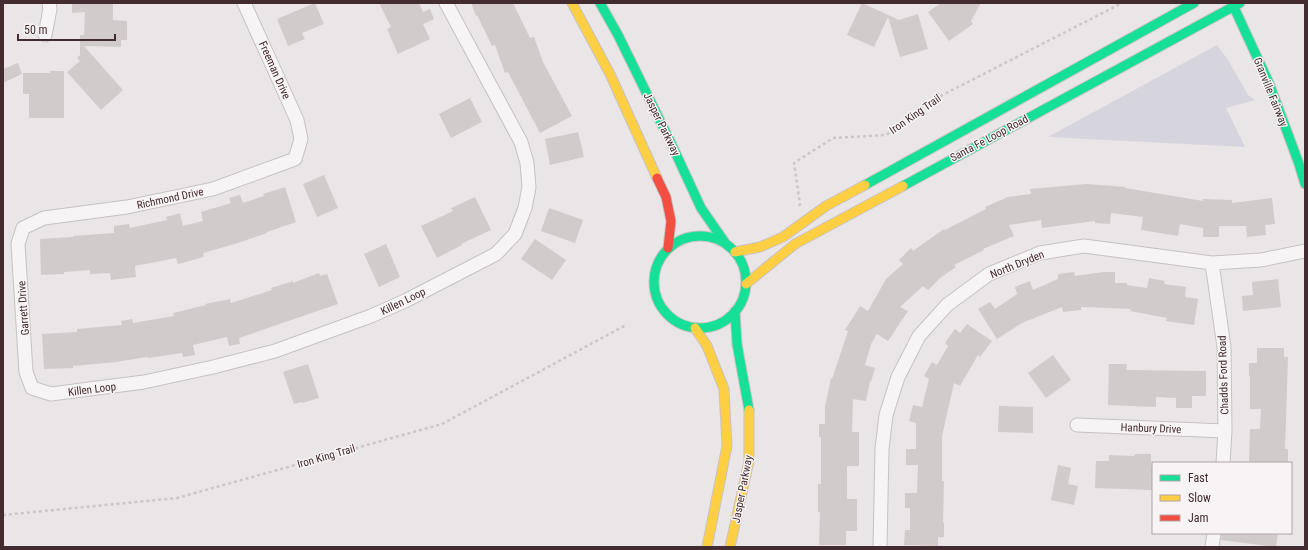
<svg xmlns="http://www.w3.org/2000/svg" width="1308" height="550" font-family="'Roboto Condensed',sans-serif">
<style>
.green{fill:#d6d4dc}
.building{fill:#d1cbcc}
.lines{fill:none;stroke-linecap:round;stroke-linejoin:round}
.street-casing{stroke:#c7c2c3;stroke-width:15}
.fast-casing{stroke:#c7c2c3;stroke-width:11}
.slow-casing{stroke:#c7c2c3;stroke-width:11}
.jam-casing{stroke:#c7c2c3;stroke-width:11}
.path{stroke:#cbc6c8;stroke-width:2.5;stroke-dasharray:3 3;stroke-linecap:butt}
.street{stroke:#f6f4f4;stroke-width:13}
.fast{stroke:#16e098;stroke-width:9}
.slow{stroke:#ffcf43;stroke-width:9}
.jam{stroke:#f24e42;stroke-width:9}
.labels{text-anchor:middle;stroke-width:3;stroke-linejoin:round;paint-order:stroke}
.street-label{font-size:11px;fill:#432c2f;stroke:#f8f3f4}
</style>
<rect width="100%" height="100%" fill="#eae5e6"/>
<path class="green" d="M 1217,45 L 1228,60 L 1248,95 L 1255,100 L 1226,108 L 1245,147 L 1048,137 Z"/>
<path class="building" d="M 72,3 L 113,3 L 113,20 L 127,21 L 127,40 L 121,40 L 121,47 L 84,46 L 123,90 L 101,110 L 67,72 L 80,61 L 77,58 L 80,55 L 80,35 L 84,35 L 85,12 L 72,13 Z
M 315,3 L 324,24 L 302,33 L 305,39 L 288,46 L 277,19 Z
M 379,3 L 419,3 L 423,12 L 430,9 L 434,19 L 423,24 L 430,39 L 398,54 L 387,29 L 391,27 Z
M 471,3 L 513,3 L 530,38 L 534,37 L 543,62 L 572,116 L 540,133 L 508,72 L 505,73 L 495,45 L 492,46 L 477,15 L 476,16 Z
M 862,3 L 899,20 L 918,14 L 928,49 L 900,57 L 888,17 L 874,47 L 847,35 Z
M 941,3 L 981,3 L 971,21 L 973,24 L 949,41 L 928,12 Z
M 18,63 L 22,74 L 3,83 L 3,69 Z
M 50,71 L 64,71 L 64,118 L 29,118 L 29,94 L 23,94 L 23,73 L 50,73 Z
M 470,98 L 482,122 L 451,138 L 439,114 Z
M 578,132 L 584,157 L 550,165 L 545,139 Z
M 324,175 L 338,208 L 317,217 L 303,184 Z
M 1086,184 L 1125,187 L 1125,188 L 1203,201 L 1203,199 L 1232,200 L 1232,203 L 1272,198 L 1275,224 L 1265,225 L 1266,235 L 1247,237 L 1246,226 L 1219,226 L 1219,237 L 1203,237 L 1203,228 L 1180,224 L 1178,236 L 1141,230 L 1143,217 L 1111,213 L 1110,224 L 1095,223 L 1095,221 L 1042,228 L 1041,220 L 1009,225 L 1014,236 L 983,249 L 984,250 L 954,265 L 956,267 L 940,278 L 928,290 L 923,286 L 900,307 L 908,311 L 888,341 L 877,334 L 871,344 L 865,365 L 875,368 L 871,382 L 870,381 L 866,401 L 853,399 L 852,432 L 859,432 L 859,466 L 847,466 L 847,499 L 857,499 L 857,531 L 846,531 L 846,545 L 819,545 L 820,512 L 818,512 L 818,484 L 821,484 L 821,437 L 819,437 L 819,424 L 825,424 L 825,407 L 831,378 L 832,379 L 848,331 L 845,330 L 860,306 L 868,311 L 886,279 L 903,264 L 899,260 L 911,248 L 913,251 L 944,229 L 945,230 L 986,209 L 985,207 L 1008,197 L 1031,194 L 1030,189 Z
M 285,187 L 296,222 L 267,232 L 267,233 L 235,244 L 203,253 L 204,257 L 178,264 L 176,258 L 135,266 L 136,277 L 111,280 L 110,273 L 90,274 L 90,270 L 64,272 L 64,274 L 41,275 L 40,239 L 73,237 L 73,236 L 114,233 L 114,226 L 129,224 L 130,228 L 167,220 L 166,217 L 180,213 L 183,226 L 203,221 L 201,212 L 231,203 L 229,198 L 240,195 L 243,203 L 264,196 L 263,194 Z
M 475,197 L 491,230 L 461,244 L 462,245 L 437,258 L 421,226 L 453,211 L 451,208 Z
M 549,208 L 583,220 L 575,243 L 541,231 Z
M 535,239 L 566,260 L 552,280 L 521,259 Z
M 386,244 L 400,277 L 379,287 L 364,254 Z
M 1074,272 L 1075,276 L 1104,272 L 1115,272 L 1115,283 L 1127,283 L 1127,285 L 1147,288 L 1149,278 L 1165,281 L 1164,284 L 1186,287 L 1185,297 L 1198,299 L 1194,325 L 1166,321 L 1167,318 L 1130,311 L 1131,309 L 1081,307 L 1081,310 L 1063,312 L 1062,307 L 1022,323 L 997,339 L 978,309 L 990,302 L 995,309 L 1017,294 L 1015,287 L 1030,281 L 1033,290 L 1058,279 L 1058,274 Z
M 319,273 L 320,276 L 327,274 L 338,304 L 239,338 L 240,344 L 229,346 L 227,337 L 193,345 L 195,355 L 183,357 L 182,353 L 148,358 L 147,357 L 116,362 L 73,366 L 73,368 L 44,369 L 42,334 L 77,332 L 77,329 L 122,325 L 121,321 L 132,319 L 133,323 L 174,316 L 173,313 L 206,305 L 205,304 L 230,299 L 231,303 L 272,290 L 271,288 L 293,281 L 293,283 Z
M 1278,279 L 1281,307 L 1243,311 L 1242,296 L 1253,295 L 1252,282 Z
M 967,324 L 992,341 L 980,357 L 978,355 L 960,386 L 954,383 L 942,436 L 942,481 L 944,481 L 943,523 L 944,523 L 944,537 L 938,537 L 938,546 L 904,545 L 905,530 L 910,530 L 910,508 L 905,508 L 905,493 L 917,493 L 918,465 L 906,465 L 906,449 L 916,449 L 916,423 L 909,421 L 913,405 L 922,407 L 929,379 L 924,376 L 932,362 L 937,365 L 948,346 L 945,343 L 955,329 L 960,333 Z
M 1257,348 L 1284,348 L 1284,357 L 1288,357 L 1285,449 L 1288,449 L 1288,463 L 1249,463 L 1250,429 L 1260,429 L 1261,409 L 1250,409 L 1250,376 L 1249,376 L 1249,363 L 1257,363 Z
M 1053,355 L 1071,380 L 1046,398 L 1028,373 Z
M 308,364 L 319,398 L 302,403 L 302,402 L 294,404 L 283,372 Z
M 1109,364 L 1127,364 L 1126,370 L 1206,371 L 1206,396 L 1192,396 L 1192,408 L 1176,408 L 1176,398 L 1156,397 L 1156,407 L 1108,405 Z
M 999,406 L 1033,407 L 1033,433 L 998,432 Z
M 1135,454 L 1151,454 L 1151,465 L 1153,466 L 1153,490 L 1095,488 L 1096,461 L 1109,461 L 1109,455 L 1134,456 Z
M 1058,465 L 1071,468 L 1068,484 L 1078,486 L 1074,505 L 1051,500 Z
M 1222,533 L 1278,533 L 1276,547 L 1221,540 Z"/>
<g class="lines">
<g class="street-casing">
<path id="street" d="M 244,3 L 297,120 L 301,139 L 295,159 L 213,189 L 127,207 L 44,218 L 23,228 L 18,244 L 26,372 L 32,388 L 51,394 L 144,382 L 213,367 L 275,351 L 371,316 L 405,301 L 496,254 L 515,234 L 525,208 L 529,187 L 527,163 L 521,142 L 446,3
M 45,35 L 50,9 L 49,3
M 1212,263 L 1224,347 L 1225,431 L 1223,463
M 1077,425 L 1225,431
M 880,547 L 882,449 L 886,415 L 898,377 L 919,336 L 947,305 L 989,274 L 1040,253 L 1084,246 L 1212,263 L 1261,260 L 1305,251
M 1212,547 L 1214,533"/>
</g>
<g class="fast-casing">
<path id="fast" d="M 600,3 L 618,35 L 670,141 L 701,208 L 726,244
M 1232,3 L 1269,83 L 1299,164 L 1305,184
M 865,185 L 1194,3
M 903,186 L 1240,3
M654 282a46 46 0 1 1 92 0a46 46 0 1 1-92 0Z
M 735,311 L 737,344 L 749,410"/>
</g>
<g class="slow-casing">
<path id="slow" d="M 572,3 L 610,74 L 657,178
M 735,252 L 760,247 L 783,237 L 826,206 L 865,185
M 746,284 L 795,244 L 903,186
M 695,328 L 707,346 L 724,389 L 727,446 L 707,547
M 730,547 L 749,461 L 749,410"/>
</g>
<g class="jam-casing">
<path id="jam" d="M 657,178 L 666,197 L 671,221 L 668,248"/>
</g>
<path class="path" d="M 799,206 L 800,204 L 794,163 L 833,138 L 886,135 L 931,101 L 1122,3
M 3,515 L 177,498 L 442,424 L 626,325"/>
<use href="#street" class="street"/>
<use href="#fast" class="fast"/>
<use href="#slow" class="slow"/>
<use href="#jam" class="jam"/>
</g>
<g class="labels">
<g class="street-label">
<text transform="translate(275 70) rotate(66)" y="4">Freeman Drive</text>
<text transform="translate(1271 92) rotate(68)" y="4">Granville Fairway</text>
<text transform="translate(915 114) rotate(-35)" y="4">Iron King Trail</text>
<text transform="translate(662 124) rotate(64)" y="4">Jasper Parkway</text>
<text transform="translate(989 138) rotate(-28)" y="4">Santa Fe Loop Road</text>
<text transform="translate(170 198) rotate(-12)" y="4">Richmond Drive</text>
<text transform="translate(1017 264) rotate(-22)" y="4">North Dryden</text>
<text transform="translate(403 301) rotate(-26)" y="4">Killen Loop</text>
<text transform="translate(23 308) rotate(-94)" y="4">Garrett Drive</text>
<text transform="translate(1223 375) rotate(-92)" y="4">Chadds Ford Road</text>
<text transform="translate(92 389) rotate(-7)" y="4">Killen Loop</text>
<text transform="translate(1151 428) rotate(2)" y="4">Hanbury Drive</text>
<text transform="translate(326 456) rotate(-16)" y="4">Iron King Trail</text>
<text transform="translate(742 489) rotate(-79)" y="4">Jasper Parkway</text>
</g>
</g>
<rect width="1308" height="550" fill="none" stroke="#432c2f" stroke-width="8"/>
<rect x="1152" y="462" width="140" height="72" fill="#f8f3f4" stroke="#b0a3a5"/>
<rect x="1160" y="475" width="20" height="6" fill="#16e098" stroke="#b0a3a5"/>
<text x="1188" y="482" font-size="12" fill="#432c2f">Fast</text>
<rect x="1160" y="495" width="20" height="6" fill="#ffcf43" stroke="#b0a3a5"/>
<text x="1188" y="502" font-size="12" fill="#432c2f">Slow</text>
<rect x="1160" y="515" width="20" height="6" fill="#f24e42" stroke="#b0a3a5"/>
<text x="1188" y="522" font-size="12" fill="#432c2f">Jam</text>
<path d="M18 34v6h97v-6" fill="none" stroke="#432c2f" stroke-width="2"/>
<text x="24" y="34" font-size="12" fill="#432c2f" stroke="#f8f3f4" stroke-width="3" paint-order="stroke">50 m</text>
</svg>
